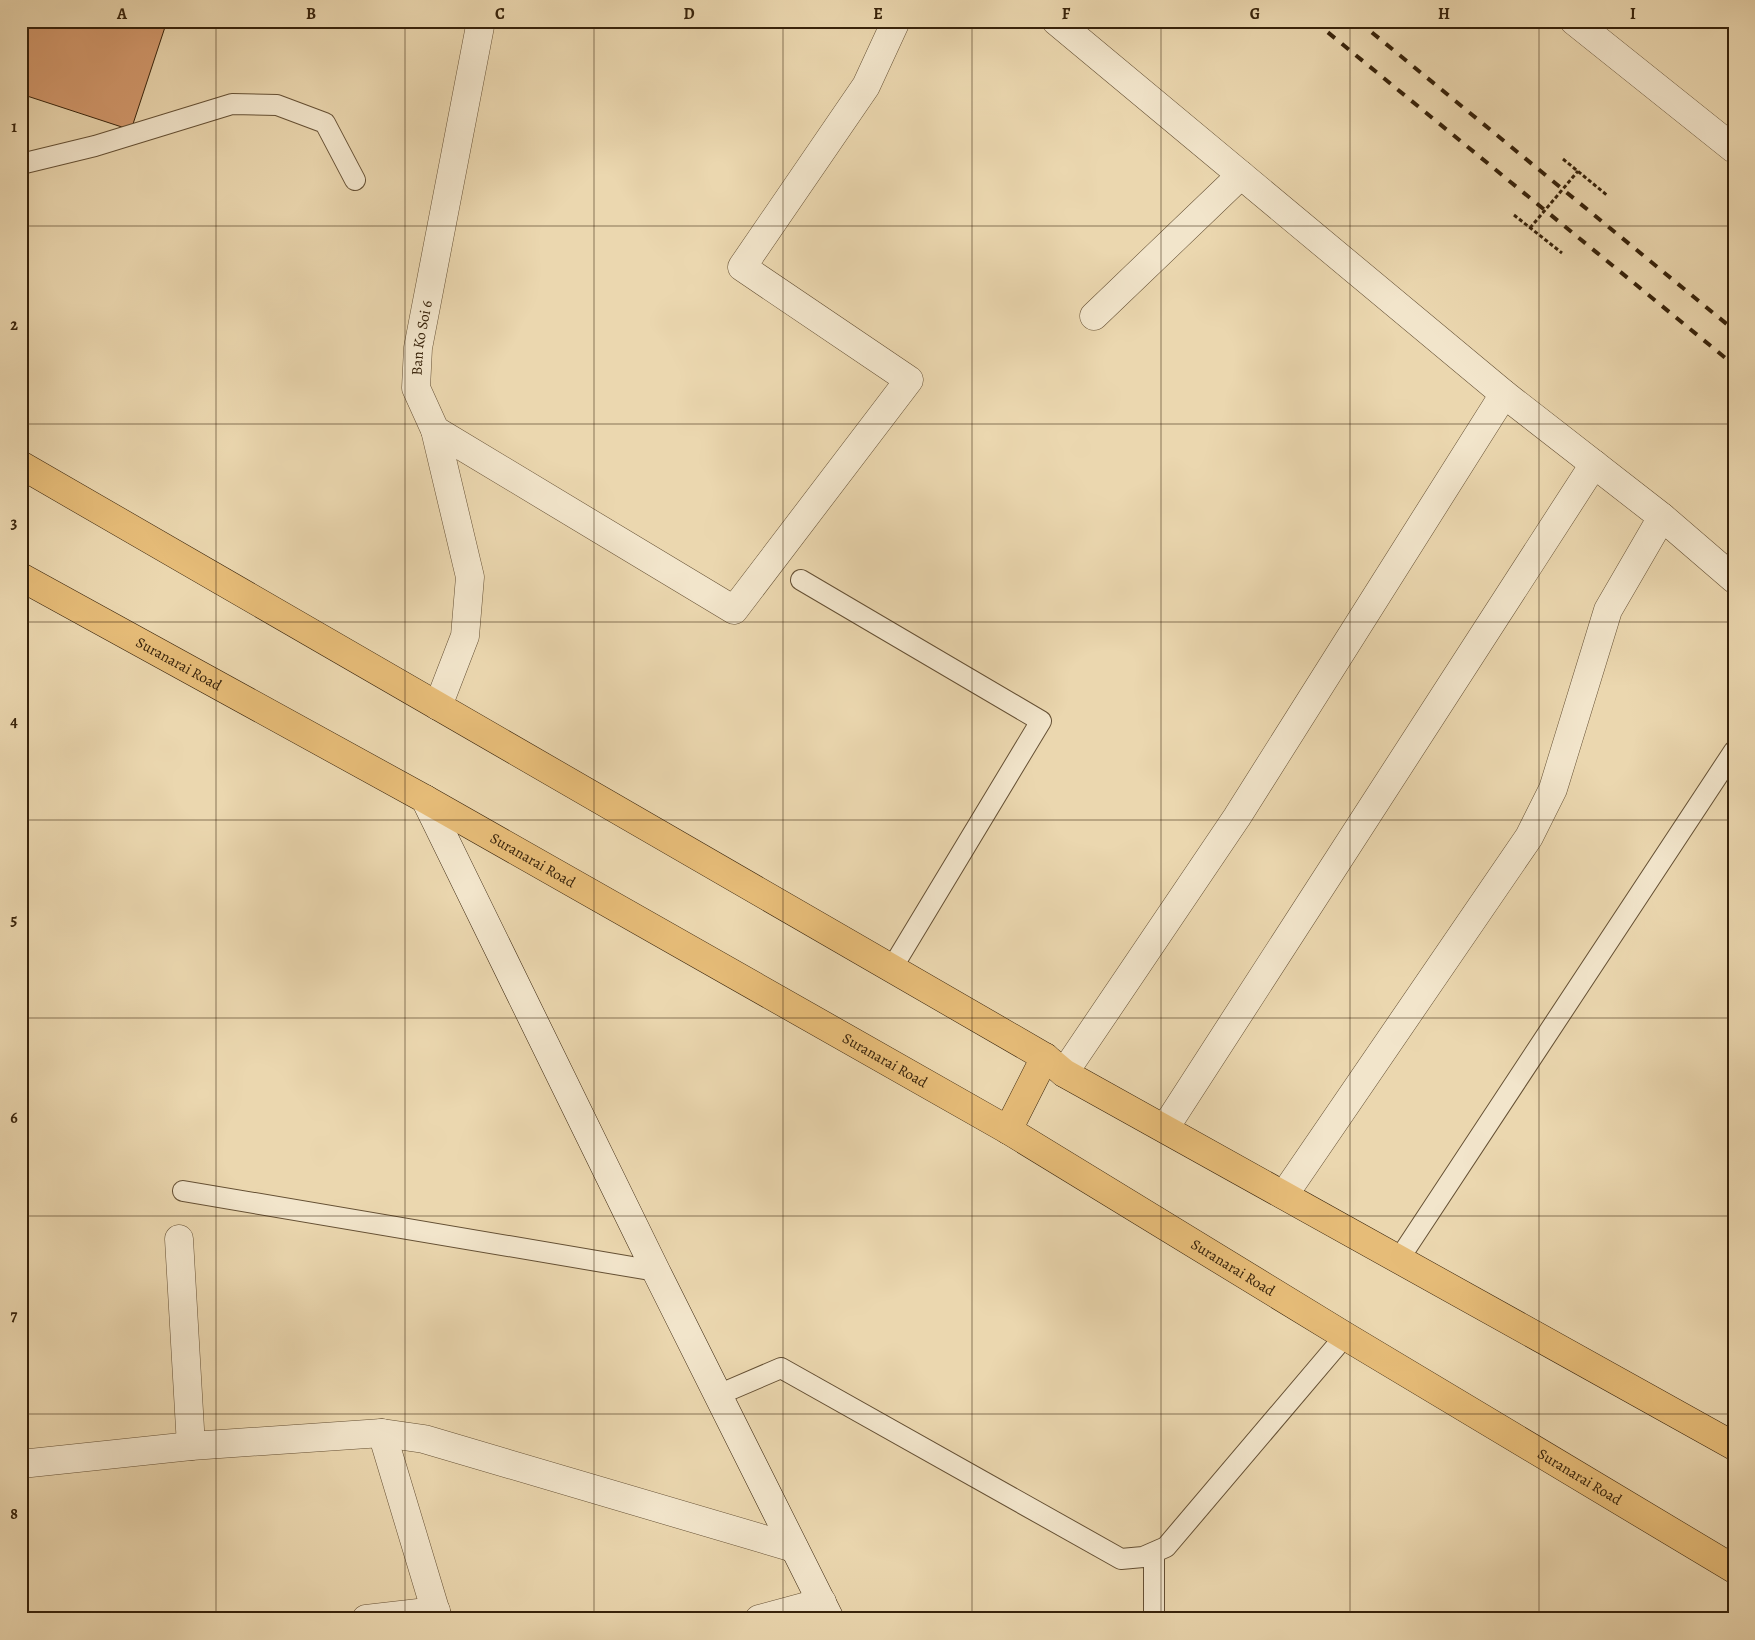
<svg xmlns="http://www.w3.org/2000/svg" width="1755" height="1640" font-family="Alegreya,serif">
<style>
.building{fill:#d2986c;stroke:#38230b}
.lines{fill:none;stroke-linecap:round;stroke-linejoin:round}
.lane-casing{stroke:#655034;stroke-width:22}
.street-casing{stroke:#655034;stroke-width:29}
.secondary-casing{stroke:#38230b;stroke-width:29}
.primary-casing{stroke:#38230b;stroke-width:29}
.path{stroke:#38230b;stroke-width:3;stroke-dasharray:4 2.5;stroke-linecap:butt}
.lane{stroke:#f2e5cb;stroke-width:20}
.street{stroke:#f2e5cb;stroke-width:28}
.secondary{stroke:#f2e5cb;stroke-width:28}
.primary{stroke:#e6bc78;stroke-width:28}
.rail{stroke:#38230b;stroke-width:4;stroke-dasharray:9 9;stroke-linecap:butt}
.grid{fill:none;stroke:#38230b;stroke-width:1;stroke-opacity:0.55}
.labels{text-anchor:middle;stroke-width:4.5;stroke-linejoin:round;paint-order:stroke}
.street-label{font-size:15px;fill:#38230b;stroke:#f2e5cb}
.neatline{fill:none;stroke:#38230b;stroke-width:2}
.grid-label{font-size:16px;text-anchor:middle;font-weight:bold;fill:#38230b}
</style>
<rect width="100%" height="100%" fill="#ebd7af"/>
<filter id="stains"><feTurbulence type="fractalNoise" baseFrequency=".004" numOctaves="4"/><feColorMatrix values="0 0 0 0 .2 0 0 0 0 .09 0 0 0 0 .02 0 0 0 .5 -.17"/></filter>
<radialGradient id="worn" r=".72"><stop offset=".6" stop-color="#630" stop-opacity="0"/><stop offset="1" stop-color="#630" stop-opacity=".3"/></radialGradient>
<path class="building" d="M 21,21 L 167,21 L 131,130 L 21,94 Z"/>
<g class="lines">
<g class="lane-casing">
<path id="lane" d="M 21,164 L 95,146 L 232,104 L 277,105 L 325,123 L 355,180
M 801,580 L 1041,721 L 892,968
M 183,1191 L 656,1271
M 1399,1259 L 1734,751
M 718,1395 L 781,1368 L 1121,1559 L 1143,1557 L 1166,1547 L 1345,1336
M 1154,1553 L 1154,1619"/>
</g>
<g class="street-casing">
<g id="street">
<path d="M 1056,21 L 1504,394 L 1662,517 L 1734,579"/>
<path d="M 1574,21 L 1734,149"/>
<path d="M 1094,316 L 1241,175"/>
<path d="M 435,430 L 734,610 L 909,380 L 742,267 L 866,86 L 896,21"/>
<path id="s1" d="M 438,706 L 465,636 L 470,577 L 435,430 L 416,388 L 418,348 L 481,21"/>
<path d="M 1064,1073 L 1237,817 L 1504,394"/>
<path d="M 1165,1128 L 1594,464"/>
<path d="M 1284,1195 L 1529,837 L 1553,789 L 1608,610 L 1662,517"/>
<path d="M 179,1239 L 191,1446"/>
<path d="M 382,1433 L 438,1619"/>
<path d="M 21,1464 L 191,1446 L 382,1433 L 424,1439 L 794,1548"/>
<path d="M 366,1619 L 436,1611"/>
<path d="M 759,1619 L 822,1602"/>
</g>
</g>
<g class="secondary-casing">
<path id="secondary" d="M 425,799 L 656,1271 L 830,1619"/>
</g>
<g class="primary-casing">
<g id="primary">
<path d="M 21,465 L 1045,1057 L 1064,1073 L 1734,1446"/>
<path id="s2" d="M 21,577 L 425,799 L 1008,1130 L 1345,1336 L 1734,1569"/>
<path d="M 1008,1130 L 1045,1057"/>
</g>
</g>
<path class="path" d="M 1563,159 L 1608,196
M 1514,215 L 1562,253
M 1530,228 L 1578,171"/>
<use href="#lane" class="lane"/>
<use href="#street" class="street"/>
<use href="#secondary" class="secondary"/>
<use href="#primary" class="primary"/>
<path class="rail" d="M 1314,21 L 1734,365
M 1358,21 L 1734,330"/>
</g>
<path class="grid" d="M 216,21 L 216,1619M 405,21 L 405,1619M 594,21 L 594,1619M 783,21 L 783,1619M 972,21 L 972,1619M 1161,21 L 1161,1619M 1350,21 L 1350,1619M 1539,21 L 1539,1619M 21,226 L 1734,226M 21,424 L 1734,424M 21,622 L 1734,622M 21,820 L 1734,820M 21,1018 L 1734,1018M 21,1216 L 1734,1216M 21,1414 L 1734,1414"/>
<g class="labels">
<g class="street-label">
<text dy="5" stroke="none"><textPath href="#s1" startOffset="382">Ban Ko Soi 6</textPath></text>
<text dy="5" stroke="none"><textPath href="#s2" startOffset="180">Suranarai Road</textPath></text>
<text dy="5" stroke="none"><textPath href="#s2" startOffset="585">Suranarai Road</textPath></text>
<text dy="5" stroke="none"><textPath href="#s2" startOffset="990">Suranarai Road</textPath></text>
<text dy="5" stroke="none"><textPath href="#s2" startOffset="1395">Suranarai Road</textPath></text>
<text dy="5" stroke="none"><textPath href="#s2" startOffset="1800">Suranarai Road</textPath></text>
</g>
</g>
<rect width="1755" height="1640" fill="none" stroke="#ebd7af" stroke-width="55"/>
<rect x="28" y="28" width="1700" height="1584" class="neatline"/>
<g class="grid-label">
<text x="122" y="19">A</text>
<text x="311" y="19">B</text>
<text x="500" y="19">C</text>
<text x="689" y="19">D</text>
<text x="878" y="19">E</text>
<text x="1066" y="19">F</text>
<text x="1255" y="19">G</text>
<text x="1444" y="19">H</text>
<text x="1633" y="19">I</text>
<text x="14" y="132">1</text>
<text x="14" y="330">2</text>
<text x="14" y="528">3</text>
<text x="14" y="727">4</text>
<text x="14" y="925">5</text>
<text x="14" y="1123">6</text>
<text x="14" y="1321">7</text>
<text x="14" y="1519">8</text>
</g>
<rect width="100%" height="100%" filter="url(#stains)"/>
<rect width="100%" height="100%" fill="url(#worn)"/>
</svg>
